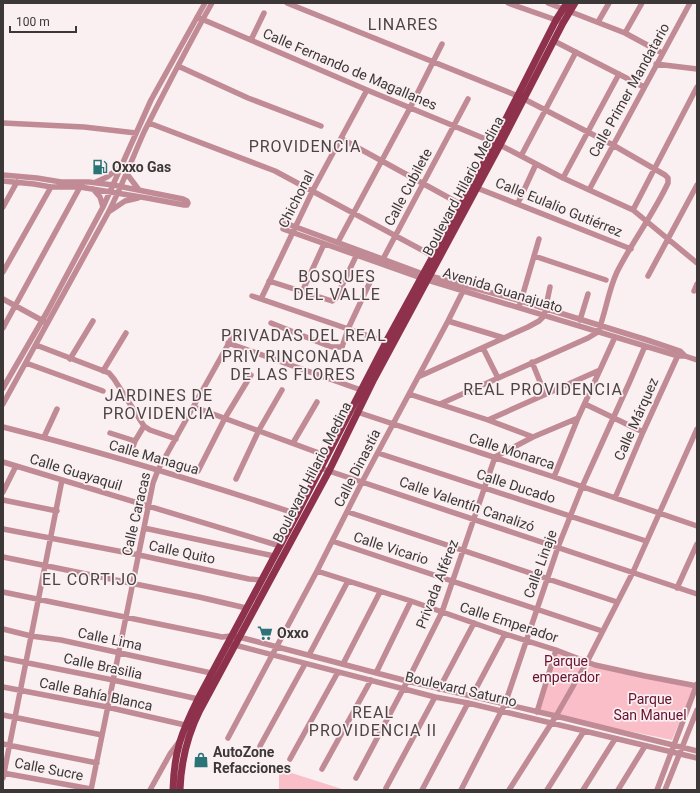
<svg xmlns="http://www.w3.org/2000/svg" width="700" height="793" font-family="Roboto,sans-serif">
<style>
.park{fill:#fabec9}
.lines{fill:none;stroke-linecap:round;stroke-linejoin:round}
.minor{stroke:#c18b96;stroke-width:5.5}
.major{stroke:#8e314c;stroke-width:7}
.labels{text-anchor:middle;stroke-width:3.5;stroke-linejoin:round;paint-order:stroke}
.street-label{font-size:14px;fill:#3c3838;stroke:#faeff1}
.poi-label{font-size:14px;font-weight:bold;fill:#3c3838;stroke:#faeff1;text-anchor:start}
.park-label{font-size:14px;fill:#671230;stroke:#faeff1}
.quarter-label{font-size:16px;letter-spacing:1px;fill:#4d4446;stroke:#faeff1}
</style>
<rect width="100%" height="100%" fill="#faeff1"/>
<path class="park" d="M 556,650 L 587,662 L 560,710 L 590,666 L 694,687 L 672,740 L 537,712 Z
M 279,769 L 345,790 L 279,790 Z"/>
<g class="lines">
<path class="minor" d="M 287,3 L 518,96
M 508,3 L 559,21
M 548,3 L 625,33 L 662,53
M 197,17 L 367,90 L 500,145 L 563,178 L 633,210 L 697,263
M 598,22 L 609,3
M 625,33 L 642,3
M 251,40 L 264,13
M 554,41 L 644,87
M 656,64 L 697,69
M 178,66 L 248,98 L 321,126
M 3,123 L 84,127 L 136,133
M 149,123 L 275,171 L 433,256
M 342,139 L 462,205
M 521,156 L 576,52
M 127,174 L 139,190
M 3,175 L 37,178 L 61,182 L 89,182 L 113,185 L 183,199 L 187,201 L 188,203 L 187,205 L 184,205 L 147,198 L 80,187 L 51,187 L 34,184 L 3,181
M 563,178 L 619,74
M 96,182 L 107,177 L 119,168
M 477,188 L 631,249
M 93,189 L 100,197 L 103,207
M 589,190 L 690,3
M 518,203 L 536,164
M 3,207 L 17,182
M 633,210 L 697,87
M 110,211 L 125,201 L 138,198
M 285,223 L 423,274 L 521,301 L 647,340 L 680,351 L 685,356 L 697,360
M 283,229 L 421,278 L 678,356 L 685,356
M 338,242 L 410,108 L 442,44
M 534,256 L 606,280
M 383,259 L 468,99
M 3,272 L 51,187
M 648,276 L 697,185
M 269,281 L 332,301 L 336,298 L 358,252
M 694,291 L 697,284
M 302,292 L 324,244
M 252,296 L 389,343
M 3,299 L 45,322
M 261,299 L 313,190 L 367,90
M 520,304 L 539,239
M 580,320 L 588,294
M 448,321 L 504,338
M 271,323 L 326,345 L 332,347 L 342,347 L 348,329 L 370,282
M 3,328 L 80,187
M 228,343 L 361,390
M 36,345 L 109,373 L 114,379 L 144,426 L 150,430 L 176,439
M 483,348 L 498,378
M 70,359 L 93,321
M 532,362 L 545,394
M 26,363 L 103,391
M 103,371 L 126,333
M 418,377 L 528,327 L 539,321 L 544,316 L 550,287
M 3,388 L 47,312 L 103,207 L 151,100 L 205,3
M 409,394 L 488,420 L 533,437
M 3,404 L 108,213 C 122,186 132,159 144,132 C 166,89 188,45 212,3
M 440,404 L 588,338 L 598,332 C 606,312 608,291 617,272 C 632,242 653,215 668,183 L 668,178 L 665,175 L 613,145 L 524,99
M 585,404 L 643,432
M 194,407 L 327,456
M 357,412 L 554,477 L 697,526
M 488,420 L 600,370
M 3,427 C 102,452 200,482 297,514
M 110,433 L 135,441
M 44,437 L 57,409
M 293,443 L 317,402
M 131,453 L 135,441 L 144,426
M 378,453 L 646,541
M 3,462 L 280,546
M 320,468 L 697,594
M 198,471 L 225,418 L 251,375
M 554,477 L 578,418 L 615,337
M 236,479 L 259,430 L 282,390
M 3,492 L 16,466
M 615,498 L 643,432 L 679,353
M 3,500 L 57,511
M 348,512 L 617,602
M 144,528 L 274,556
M 3,529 L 139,555 L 249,579 L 262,580
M 332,541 L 602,631
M 3,557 L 199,597 L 246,608
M 317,571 L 411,601 L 505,634 L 556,650 L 595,665 L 645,676 L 697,686
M 677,588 L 697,544
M 3,592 L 222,637 L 231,636 L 239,637 L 407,681 L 556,716 L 697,751
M 3,629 L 31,636 L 61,640 L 211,673
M 231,644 L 435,697 L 468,703 L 697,758
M 309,655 L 348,581
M 3,658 L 113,680 L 198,699
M 343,664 L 380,592
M 376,673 L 411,601
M 3,687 L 107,707 L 185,725
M 439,689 L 474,623
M 472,696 L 505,634
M 537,712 L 556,650
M 3,715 L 102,735
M 228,738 L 317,571 L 362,482 L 448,321 L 463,291
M 3,744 L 97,763
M 260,746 L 305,664
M 290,759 L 338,672
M 322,769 L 371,680
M 3,773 L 91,789
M 3,778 L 62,480
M 356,778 L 410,676 L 442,612 L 495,457 L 533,437 L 578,418
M 386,788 L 435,697
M 91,790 L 153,483 L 158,470 L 235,332
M 150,790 L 170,754 L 179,742
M 422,790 L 468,703
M 461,790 L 505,704 L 558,547 L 582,487 L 630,381 L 645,346
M 509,790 L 556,716 L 587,662 L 633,572 L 697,429
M 547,790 L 584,731
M 583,790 L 615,739
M 618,790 L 645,746
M 657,790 L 697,684
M 665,790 L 697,710"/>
<path class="major" d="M 173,790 C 174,752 181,733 198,699 L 297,514 L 386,342 L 478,174 L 556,20 L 567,3
M 180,790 C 181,761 187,736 200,710 L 329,471 L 374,379 L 500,145 L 563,23 L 575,3"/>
</g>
<defs>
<g id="fuel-bare" transform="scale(1.2)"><path d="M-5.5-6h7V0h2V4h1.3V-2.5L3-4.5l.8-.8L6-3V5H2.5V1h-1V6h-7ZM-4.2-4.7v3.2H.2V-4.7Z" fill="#2a7478" stroke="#faeff1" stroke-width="2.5" paint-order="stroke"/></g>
<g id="supermarket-bare" transform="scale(1.2)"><path d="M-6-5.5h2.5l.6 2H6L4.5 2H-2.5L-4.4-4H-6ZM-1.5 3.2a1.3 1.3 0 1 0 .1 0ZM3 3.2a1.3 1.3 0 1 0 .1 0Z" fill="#2a7478" stroke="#faeff1" stroke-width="2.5" paint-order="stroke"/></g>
<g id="shop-bare" transform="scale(1.2)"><path d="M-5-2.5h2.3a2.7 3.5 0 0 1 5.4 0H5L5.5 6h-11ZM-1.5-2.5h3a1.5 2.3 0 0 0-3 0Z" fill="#2a7478" stroke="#faeff1" stroke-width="2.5" paint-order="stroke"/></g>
</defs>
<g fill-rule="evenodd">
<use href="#fuel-bare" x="100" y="167"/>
<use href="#supermarket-bare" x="265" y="633"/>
<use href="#shop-bare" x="201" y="760"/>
</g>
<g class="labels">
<g class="street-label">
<text transform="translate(350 69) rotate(23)" y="5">Calle Fernando de Magallanes</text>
<text transform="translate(629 90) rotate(-61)" y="5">Calle Primer Mandatario</text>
<text transform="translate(463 186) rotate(-62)" y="5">Boulevard Hilario Medina</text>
<text transform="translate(408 187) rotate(-62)" y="5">Calle Cubilete</text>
<text transform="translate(296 199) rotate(-63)" y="5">Chichonal</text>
<text transform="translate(559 207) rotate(22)" y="5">Calle Eulalio Gutiérrez</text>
<text transform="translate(503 290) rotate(17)" y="5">Avenida Guanajuato</text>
<text transform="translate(636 419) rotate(-66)" y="5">Calle Márquez</text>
<text transform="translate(512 451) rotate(18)" y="5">Calle Monarca</text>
<text transform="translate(154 457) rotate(16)" y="5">Calle Managua</text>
<text transform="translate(357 468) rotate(-63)" y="5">Calle Dinastía</text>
<text transform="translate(76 472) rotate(17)" y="5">Calle Guayaquil</text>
<text transform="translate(312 472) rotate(-63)" y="5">Boulevard Hilario Medina</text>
<text transform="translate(516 486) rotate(18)" y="5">Calle Ducado</text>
<text transform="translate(467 504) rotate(19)" y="5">Calle Valentín Canalizó</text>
<text transform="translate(136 514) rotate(-77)" y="5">Calle Caracas</text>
<text transform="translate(391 548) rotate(18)" y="5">Calle Vicario</text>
<text transform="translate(182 552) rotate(12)" y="5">Calle Quito</text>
<text transform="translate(540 564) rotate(-70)" y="5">Calle Linaje</text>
<text transform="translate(437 584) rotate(-69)" y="5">Privada Alférez</text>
<text transform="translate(509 622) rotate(18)" y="5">Calle Emperador</text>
<text transform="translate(110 639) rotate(12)" y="5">Calle Lima</text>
<text transform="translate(103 666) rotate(12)" y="5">Calle Brasilia</text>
<text transform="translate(461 689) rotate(13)" y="5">Boulevard Saturno</text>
<text transform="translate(96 694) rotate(12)" y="5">Calle Bahía Blanca</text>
<text transform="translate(49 769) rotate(11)" y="5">Calle Sucre</text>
</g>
<g class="poi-label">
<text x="112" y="172">Oxxo Gas</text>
<text x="277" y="638">Oxxo</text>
<text x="213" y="757">AutoZone<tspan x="213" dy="16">Refacciones</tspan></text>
</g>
<g class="park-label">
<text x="566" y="666">Parque<tspan x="566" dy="16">emperador</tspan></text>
<text x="650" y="704">Parque<tspan x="650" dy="16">San Manuel</tspan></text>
</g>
<g class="quarter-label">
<text x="403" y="30">LINARES</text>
<text x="305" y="152">PROVIDENCIA</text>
<text x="337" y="282">BOSQUES<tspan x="337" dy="18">DEL VALLE</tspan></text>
<text x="304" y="341">PRIVADAS DEL REAL</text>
<text x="293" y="362">PRIV RINCONADA<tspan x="293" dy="18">DE LAS FLORES</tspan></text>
<text x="543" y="395">REAL PROVIDENCIA</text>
<text x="159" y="401">JARDINES DE<tspan x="159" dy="18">PROVIDENCIA</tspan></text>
<text x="90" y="585">EL CORTIJO</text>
<text x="373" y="718">REAL<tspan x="373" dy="18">PROVIDENCIA II</tspan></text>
</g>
</g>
<rect width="700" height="793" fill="none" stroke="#3c3838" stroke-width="8"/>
<path d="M10 26v6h66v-6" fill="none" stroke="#3c3838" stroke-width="2"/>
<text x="16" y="26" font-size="12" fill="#3c3838" stroke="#faeff1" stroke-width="3" paint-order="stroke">100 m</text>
</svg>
